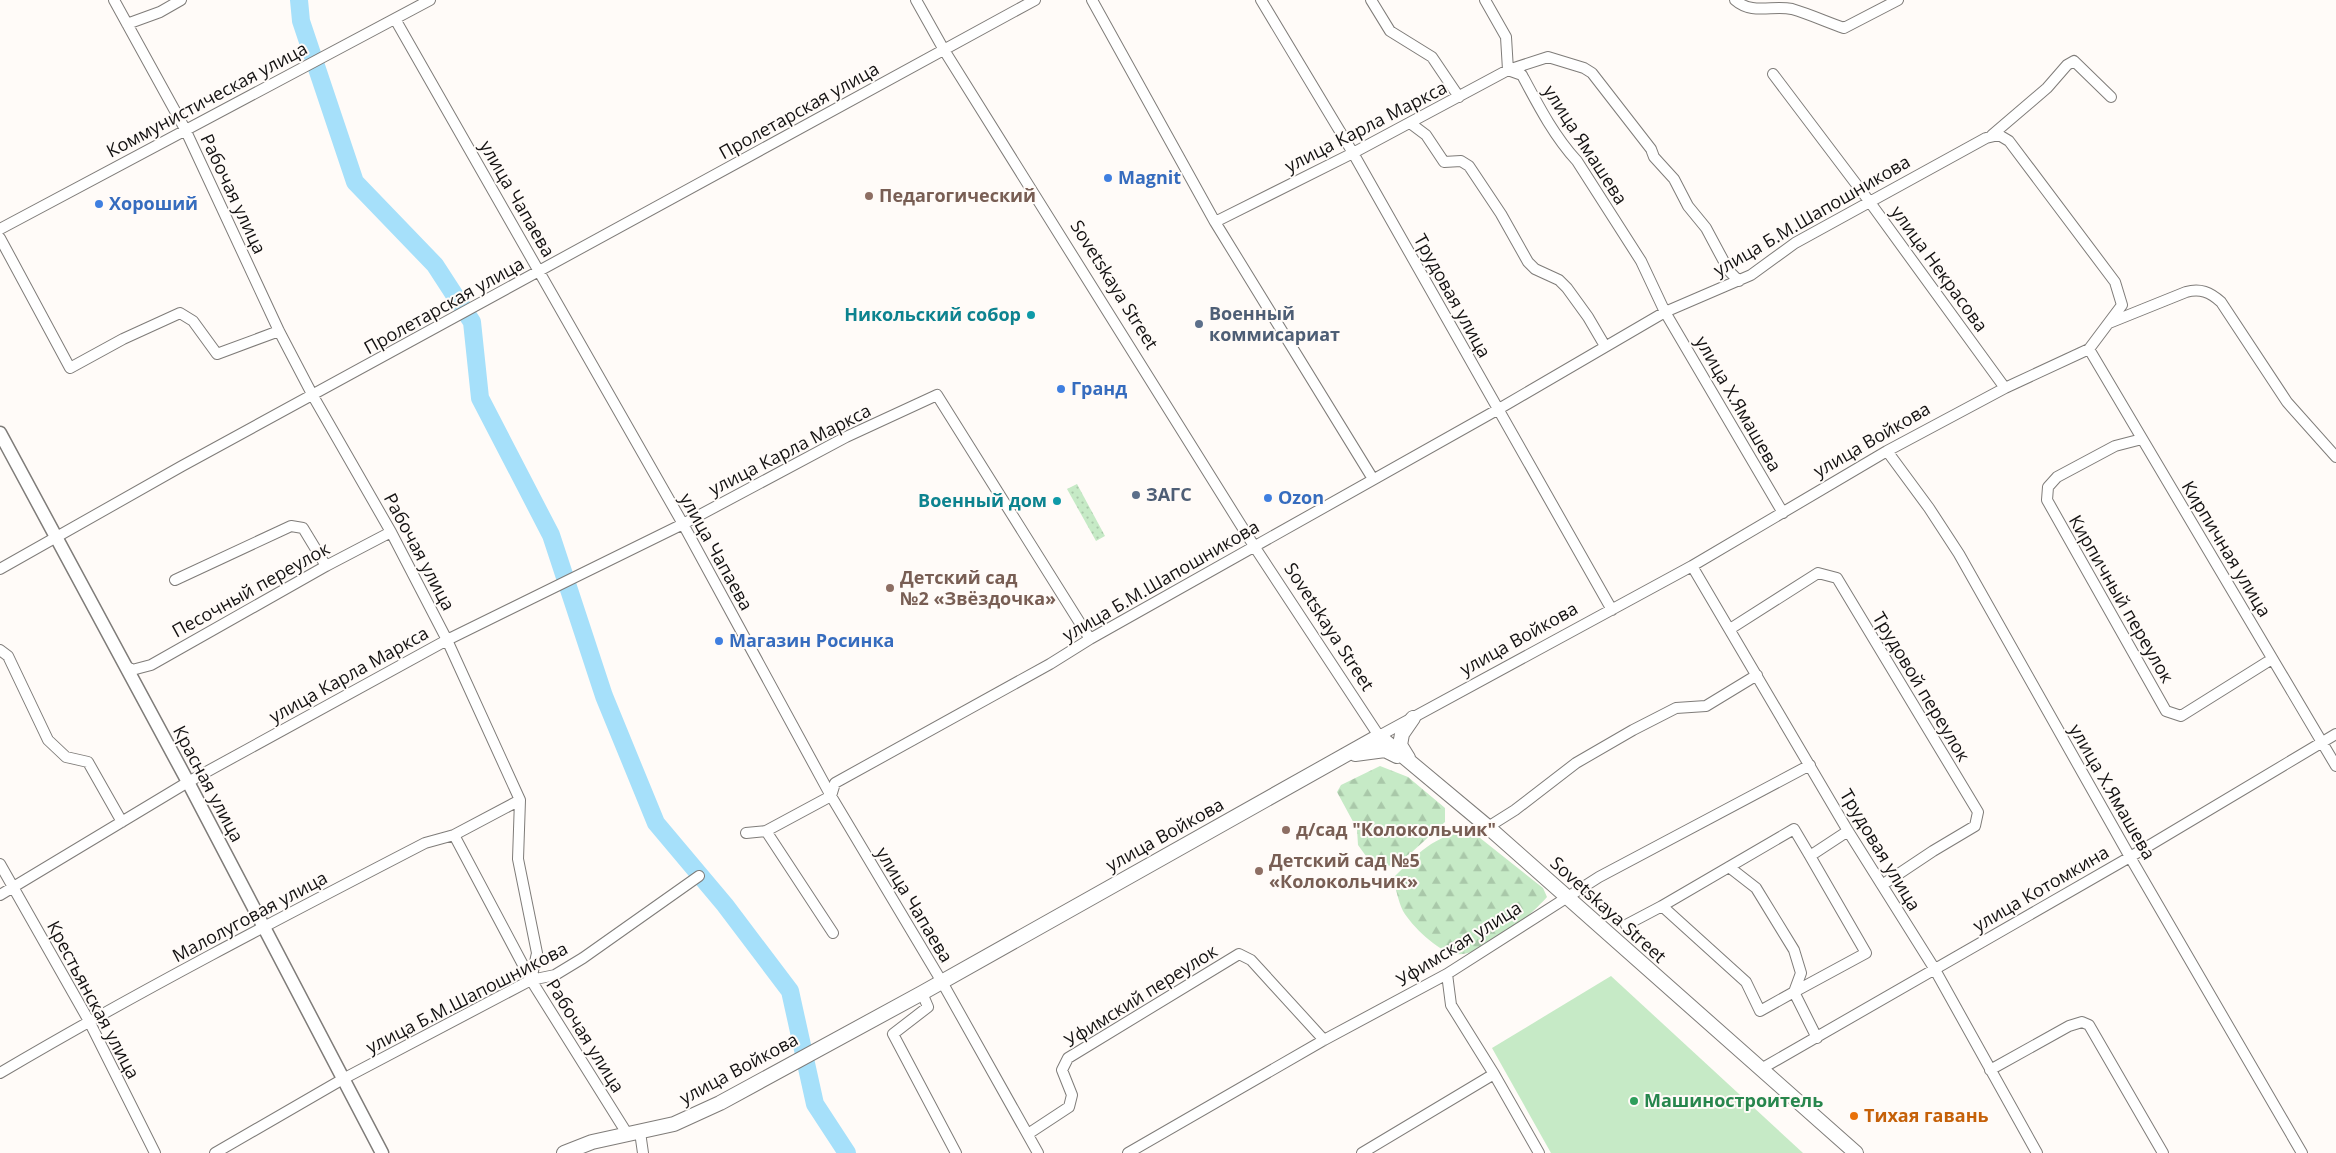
<svg xmlns="http://www.w3.org/2000/svg" width="2336" height="1153" font-family="'Open Sans',sans-serif">
<style>
.grass{fill:#c6eac6}
.forest{fill:url(#forest-firs)}
.park{fill:url(#park-dots)}
.lines{fill:none;stroke-linecap:round;stroke-linejoin:round}
.river{stroke:#a6e0fa;stroke-width:18}
.minor-casing{stroke:#7f7c79;stroke-width:12}
.tertiary-casing{stroke:#7f7c79;stroke-width:15}
.secondary-casing{stroke:#7f7c79;stroke-width:16}
.minor{stroke:#fff;stroke-width:10}
.tertiary{stroke:#fff;stroke-width:12}
.secondary{stroke:#fff;stroke-width:14}
.shop-dot{fill:#3f7fe0;stroke:#fffbf8;stroke-width:2}
.education-dot{fill:#8d6e63;stroke:#fffbf8;stroke-width:2}
.culture-dot{fill:#0f9aa8;stroke:#fffbf8;stroke-width:2}
.service-dot{fill:#5c6f8a;stroke:#fffbf8;stroke-width:2}
.leisure-dot{fill:#2e9e5b;stroke:#fffbf8;stroke-width:2}
.food-dot{fill:#e8710a;stroke:#fffbf8;stroke-width:2}
.labels{text-anchor:middle;stroke-width:4;stroke-linejoin:round;paint-order:stroke}
.street-label{font-size:18px;fill:#141212;stroke:#fffbf8}
.shop-label{font-size:18px;font-weight:bold;fill:#366cbe;stroke:#fffbf8;text-anchor:start}
.education-label{font-size:18px;font-weight:bold;fill:#785e54;stroke:#fffbf8;text-anchor:start}
.service-label{font-size:18px;font-weight:bold;fill:#4e5e75;stroke:#fffbf8;text-anchor:start}
.culture-label{font-size:18px;font-weight:bold;fill:#0d838f;stroke:#fffbf8;text-anchor:end}
.leisure-label{font-size:18px;font-weight:bold;fill:#27864d;stroke:#fffbf8;text-anchor:start}
.food-label{font-size:18px;font-weight:bold;fill:#c56008;stroke:#fffbf8;text-anchor:start}
</style>
<defs>
<pattern id="forest-firs" width="22" height="20" patternUnits="userSpaceOnUse" patternTransform="scale(1.25)"><rect width="22" height="20" fill="#c6eac6"/><path d="M5 1l3.5 6h-7zM16 11l3.5 6h-7z" fill="#a9c8a9"/></pattern>
<pattern id="park-dots" width="8" height="8" patternUnits="userSpaceOnUse" patternTransform="scale(1.25)"><rect width="8" height="8" fill="#c6eac6"/><path d="M2 2h.1M6 6h.1" fill="none" stroke="#a9c8a9" stroke-width="1.8" stroke-linecap="round"/></pattern>
</defs>
<rect width="100%" height="100%" fill="#fffbf8"/>
<path class="grass" d="M 1611,976 L 1803,1153 L 1551,1153 L 1492,1048 Z"/>
<path class="forest" d="M 1380,766 L 1408,777 L 1445,808 L 1445,822 L 1412,852 L 1392,866 L 1371,863 L 1358,845 L 1357,829 L 1337,792 L 1341,785 Z
M 1470,830 L 1543,888 L 1547,897 C 1529,917 1483,958 1455,954 C 1437,951 1412,926 1403,911 C 1398,901 1396,888 1393,878 C 1420,852 1431,837 1470,830 Z"/>
<path class="park" d="M 1077,484 L 1105,536 L 1096,541 L 1067,489 Z"/>
<g class="lines">
<path class="river" d="M 299,0 L 301,21 L 355,182 L 435,265 L 472,322 L 480,398 L 551,535 L 604,696 L 656,823 L 725,905 L 790,991 L 815,1104 L 847,1153"/>
<g class="minor-casing">
<path id="minor" d="M 114,0 L 185,129 L 279,331 L 313,396 L 391,532 L 447,640 L 520,800 L 518,859 L 537,953 L 531,980 L 628,1135
M 1092,0 L 1215,222 L 1373,479
M 1261,0 L 1353,153 L 1612,610
M 1371,0 L 1390,31 L 1432,57 L 1459,97
M 1485,0 L 1506,37 L 1508,70 L 1522,75 C 1538,105 1554,136 1577,161 L 1641,261 L 1665,312 L 1783,513
M 1735,0 C 1752,15 1772,5 1792,9 C 1809,14 1827,22 1844,28 L 1898,0
M 395,19 L 683,524 L 831,796 L 942,982 L 1038,1153
M 127,24 L 160,12 L 181,0
M 1773,74 L 1869,201 L 2005,388
M 1410,123 L 1426,135 L 1444,162 L 1461,161 L 1469,166 L 1501,214 L 1528,262 L 1535,269 L 1559,280 L 1567,288 L 1588,317 L 1605,346
M 1992,135 L 2047,88 L 2067,65 L 2074,61 L 2111,97
M 1215,222 L 1353,153 L 1508,70 L 1548,57 L 1584,68 L 1592,73 L 1651,149 L 1654,157 L 1674,179 L 1688,206 L 1706,228 L 1729,271 L 1739,281
M 0,229 L 430,0
M 0,238 L 70,368 L 123,339 L 180,313 L 193,321 L 217,354 L 279,331
M 2109,323 L 2186,292 C 2200,288 2210,292 2221,302 L 2287,402 L 2336,457
M 2089,349 L 2336,766
M 2142,439 L 2115,446 L 2057,477 L 2048,487 L 2047,500 L 2166,711 L 2181,716 L 2272,659
M 1887,451 L 1929,508 L 1959,554 L 2130,857 L 2302,1153
M 1692,566 L 1848,831 L 1934,968 L 2037,1153
M 0,569 L 182,466 L 1035,0
M 175,580 L 291,526 L 303,528 L 326,566
M 1730,629 L 1818,573 L 1837,578 L 1978,812 L 1975,826 L 1933,851 L 1882,885
M 0,650 L 8,656 L 48,740 L 66,757 L 88,762 L 122,822
M 126,666 L 132,670 L 151,665 L 326,566 L 391,532
M 1488,827 L 1515,810 L 1576,763 L 1633,730 L 1676,708 L 1706,706 L 1757,675
M 766,831 L 833,933
M 746,833 L 766,831 L 831,796 L 835,783 L 1050,664 L 1090,639 L 1497,410 L 1665,312 L 1751,275 L 1795,243 L 1986,138 L 1999,135 L 2009,141 L 2115,282 L 2122,305 L 2089,349 L 2005,388 L 1887,451 L 1692,566 L 1379,736 L 1254,546 L 944,50 L 916,0
M 454,835 L 531,980
M 0,864 L 89,1021 L 155,1153
M 1729,867 L 1756,888 L 1794,950 L 1801,973 L 1794,992
M 0,895 L 188,782 L 447,640 L 683,524 L 846,437 L 937,395 L 1090,639
M 1626,925 L 1662,906
M 1447,974 L 1451,1005 L 1494,1074 L 1539,1153
M 1794,992 L 1866,953 L 1810,856
M 922,993 L 928,1007 L 893,1034 L 956,1153
M 1817,1038 L 1794,992 L 1760,1011 L 1746,982 L 1662,906 L 1794,829 L 1810,856 L 1848,831
M 1761,1069 L 2130,857 L 2336,734
M 1990,1070 L 2069,1026 L 2082,1022 L 2089,1025 L 2163,1153
M 0,1073 C 139,991 282,917 425,843 L 454,835 L 520,800
M 640,1132 L 643,1153
M 1028,1134 L 1069,1107 L 1072,1095 L 1062,1070 L 1068,1058 L 1239,954 L 1251,960 L 1324,1040
M 215,1153 L 343,1079 L 531,980 L 555,975 L 583,958 L 699,876
M 1128,1153 L 1324,1040 L 1447,974 L 1599,877 L 1810,765
M 1362,1153 L 1494,1074"/>
</g>
<g class="tertiary-casing">
<path id="tertiary" d="M 0,433 L 188,782 L 382,1153"/>
</g>
<g class="secondary-casing">
<path id="secondary" d="M 1355,754 L 1385,750 L 1397,756
M 1408,758 L 1400,745 L 1402,734 L 1413,718
M 564,1153 L 592,1142 L 674,1124 L 720,1103 L 922,993 L 1379,736 L 1488,827 L 1856,1153"/>
</g>
<use href="#minor" class="minor"/>
<use href="#tertiary" class="tertiary"/>
<use href="#secondary" class="secondary"/>
</g>
<g class="shop-dot">
<circle cx="1108" cy="178" r="5"/>
<circle cx="99" cy="204" r="5"/>
<circle cx="1061" cy="389" r="5"/>
<circle cx="1268" cy="498" r="5"/>
<circle cx="719" cy="641" r="5"/>
</g>
<g class="education-dot">
<circle cx="869" cy="196" r="5"/>
<circle cx="890" cy="588" r="5"/>
<circle cx="1286" cy="830" r="5"/>
<circle cx="1259" cy="871" r="5"/>
</g>
<g class="culture-dot">
<circle cx="1031" cy="315" r="5"/>
<circle cx="1057" cy="501" r="5"/>
</g>
<g class="service-dot">
<circle cx="1199" cy="324" r="5"/>
<circle cx="1136" cy="495" r="5"/>
</g>
<circle class="leisure-dot" cx="1634" cy="1101" r="5"/>
<circle class="food-dot" cx="1854" cy="1116" r="5"/>
<g class="labels">
<g class="street-label">
<text transform="translate(207 100) rotate(-28)" y="6">Коммунистическая улица</text>
<text transform="translate(799 111) rotate(-29)" y="6">Пролетарская улица</text>
<text transform="translate(1366 127) rotate(-27)" y="6">улица Карла Маркса</text>
<text transform="translate(1585 145) rotate(57)" y="6">улица Ямашева</text>
<text transform="translate(233 194) rotate(65)" y="6">Рабочая улица</text>
<text transform="translate(517 199) rotate(60)" y="6">улица Чапаева</text>
<text transform="translate(1812 216) rotate(-30)" y="6">улица Б.М.Шапошникова</text>
<text transform="translate(1939 269) rotate(54)" y="6">улица Некрасова</text>
<text transform="translate(1114 285) rotate(58)" y="6">Sovetskaya Street</text>
<text transform="translate(1452 296) rotate(61)" y="6">Трудовая улица</text>
<text transform="translate(444 306) rotate(-29)" y="6">Пролетарская улица</text>
<text transform="translate(1738 404) rotate(60)" y="6">улица Х.Ямашева</text>
<text transform="translate(1872 440) rotate(-30)" y="6">улица Войкова</text>
<text transform="translate(790 450) rotate(-27)" y="6">улица Карла Маркса</text>
<text transform="translate(2226 549) rotate(59)" y="6">Кирпичная улица</text>
<text transform="translate(419 552) rotate(62)" y="6">Рабочая улица</text>
<text transform="translate(716 552) rotate(61)" y="6">улица Чапаева</text>
<text transform="translate(1161 581) rotate(-30)" y="6">улица Б.М.Шапошникова</text>
<text transform="translate(251 590) rotate(-29)" y="6">Песочный переулок</text>
<text transform="translate(2121 599) rotate(60)" y="6">Кирпичный переулок</text>
<text transform="translate(1329 627) rotate(57)" y="6">Sovetskaya Street</text>
<text transform="translate(1519 639) rotate(-29)" y="6">улица Войкова</text>
<text transform="translate(349 675) rotate(-29)" y="6">улица Карла Маркса</text>
<text transform="translate(1921 687) rotate(59)" y="6">Трудовой переулок</text>
<text transform="translate(208 784) rotate(62)" y="6">Красная улица</text>
<text transform="translate(2112 792) rotate(60)" y="6">улица Х.Ямашева</text>
<text transform="translate(1165 835) rotate(-29)" y="6">улица Войкова</text>
<text transform="translate(1880 850) rotate(59)" y="6">Трудовая улица</text>
<text transform="translate(2041 889) rotate(-30)" y="6">улица Котомкина</text>
<text transform="translate(914 905) rotate(59)" y="6">улица Чапаева</text>
<text transform="translate(1608 910) rotate(42)" y="6">Sovetskaya Street</text>
<text transform="translate(250 917) rotate(-28)" y="6">Малолуговая улица</text>
<text transform="translate(1459 944) rotate(-32)" y="6">Уфимская улица</text>
<text transform="translate(1141 996) rotate(-32)" y="6">Уфимский переулок</text>
<text transform="translate(467 998) rotate(-27)" y="6">улица Б.М.Шапошникова</text>
<text transform="translate(93 1000) rotate(62)" y="6">Крестьянская улица</text>
<text transform="translate(585 1036) rotate(58)" y="6">Рабочая улица</text>
<text transform="translate(739 1069) rotate(-28)" y="6">улица Войкова</text>
</g>
<g class="shop-label">
<text x="1118" y="184">Magnit</text>
<text x="109" y="210">Хороший</text>
<text x="1071" y="395">Гранд</text>
<text x="1278" y="504">Ozon</text>
<text x="729" y="647">Магазин Росинка</text>
</g>
<g class="education-label">
<text x="879" y="202">Педагогический</text>
<text x="900" y="584">Детский сад<tspan x="900" dy="21">№2 «Звёздочка»</tspan></text>
<text x="1296" y="836">д/сад "Колокольчик"</text>
<text x="1269" y="867">Детский сад №5<tspan x="1269" dy="21">«Колокольчик»</tspan></text>
</g>
<g class="service-label">
<text x="1209" y="320">Военный<tspan x="1209" dy="21">коммисариат</tspan></text>
<text x="1146" y="501">ЗАГС</text>
</g>
<g class="culture-label">
<text x="1021" y="321">Никольский собор</text>
<text x="1047" y="507">Военный дом</text>
</g>
<g class="leisure-label">
<text x="1644" y="1107">Машиностроитель</text>
</g>
<g class="food-label">
<text x="1864" y="1122">Тихая гавань</text>
</g>
</g>
</svg>
